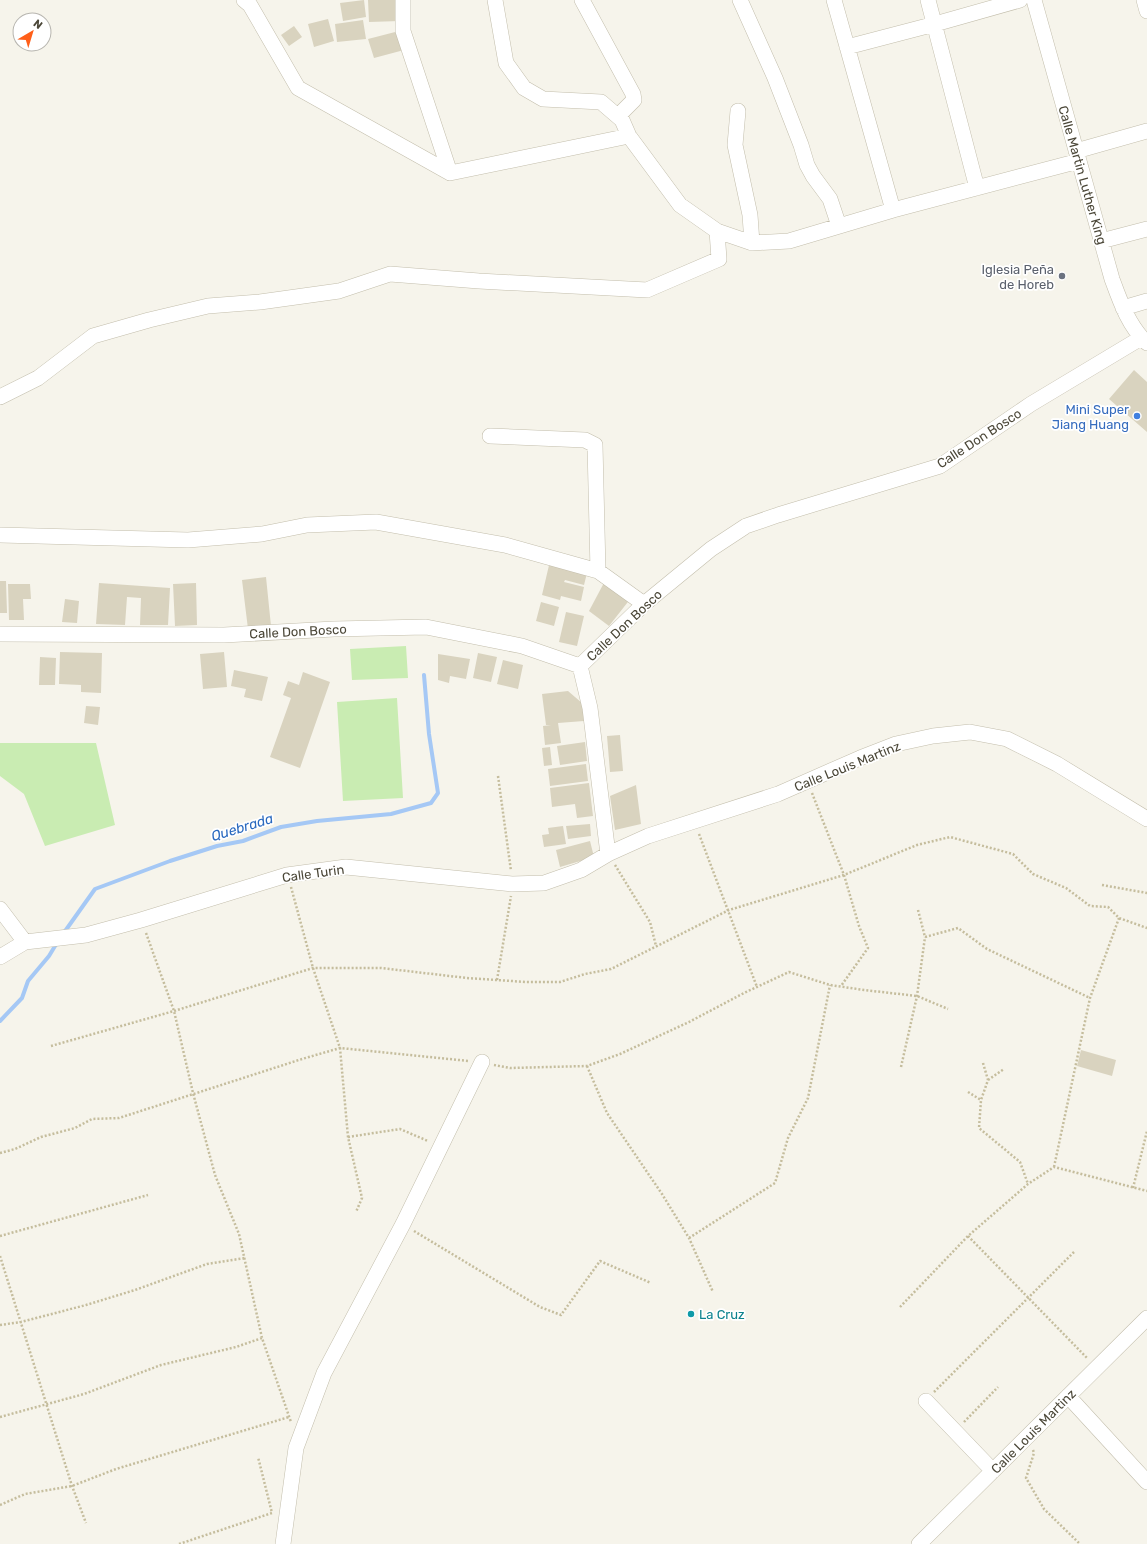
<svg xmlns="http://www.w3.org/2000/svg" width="1147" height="1544" font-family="Rubik,sans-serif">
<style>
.green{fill:#c9ecb2}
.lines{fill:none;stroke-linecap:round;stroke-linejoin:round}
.stream{stroke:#a5c8f5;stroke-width:4}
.building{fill:#d9d3bf}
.minor-casing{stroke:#c3beac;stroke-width:16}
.path{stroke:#c5bd9d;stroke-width:2.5;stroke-dasharray:2 2;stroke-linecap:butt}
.minor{stroke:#fff;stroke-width:15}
.worship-dot{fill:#6b7280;stroke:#fff;stroke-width:1.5}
.shop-dot{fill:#3f7fe0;stroke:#fff;stroke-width:1.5}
.culture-dot{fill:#0f9aa8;stroke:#fff;stroke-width:1.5}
.labels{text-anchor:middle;stroke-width:3.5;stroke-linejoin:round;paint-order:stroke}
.street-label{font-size:13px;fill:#4b4738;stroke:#fff}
.worship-label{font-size:13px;fill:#5b616d;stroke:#fff;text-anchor:end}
.shop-label{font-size:13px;fill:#366cbe;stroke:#fff;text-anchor:end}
.culture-label{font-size:13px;fill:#0d838f;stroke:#fff;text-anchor:start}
.water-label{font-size:14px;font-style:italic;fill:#2969bf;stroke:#fff}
</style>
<rect width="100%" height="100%" fill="#f6f4eb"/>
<path class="green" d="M 406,646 L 408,678 L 352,680 L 350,649 Z
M 397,698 L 403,798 L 343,801 L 337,702 Z
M 0,743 L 96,743 L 115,825 L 45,846 L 24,794 L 0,776 Z"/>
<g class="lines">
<path class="stream" d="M 63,934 L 95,889 L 170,861 L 217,846 L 243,841 L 281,827 L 317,821 L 391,814 L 431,803 L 438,793 L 429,734 L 424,675
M 0,1021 L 22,998 L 28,981 L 49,956 L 58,941"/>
</g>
<path class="building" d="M 364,0 L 366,17 L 343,21 L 340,3 Z
M 368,0 L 400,0 L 400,21 L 369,22 Z
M 328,19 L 334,41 L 314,47 L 308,24 Z
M 363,20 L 366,39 L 337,42 L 335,24 Z
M 294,26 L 302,37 L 289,46 L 281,35 Z
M 399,31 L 404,50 L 374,58 L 368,39 Z
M 1134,370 L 1147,382 L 1147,432 L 1109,399 Z
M 550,561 L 587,573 L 584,585 L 565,580 L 564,582 L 584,587 L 581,601 L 561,596 L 560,600 L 542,595 Z
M 266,577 L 271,626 L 248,629 L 242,580 Z
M 606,579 L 631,598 L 609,626 L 589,611 Z
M 0,581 L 6,581 L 7,613 L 0,613 Z
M 99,583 L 170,588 L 168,625 L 140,625 L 141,598 L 127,597 L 125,625 L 96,624 Z
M 196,583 L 197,625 L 175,626 L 173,584 Z
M 8,584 L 30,584 L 31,599 L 23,599 L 24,620 L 9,620 Z
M 65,599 L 79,601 L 77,623 L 62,622 Z
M 541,602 L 559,607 L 554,626 L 536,621 Z
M 566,612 L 584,616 L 577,646 L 559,642 Z
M 60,652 L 102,653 L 101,693 L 81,692 L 81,685 L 59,684 Z
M 224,652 L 227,687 L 203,689 L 200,654 Z
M 478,653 L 497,657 L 491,682 L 473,678 Z
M 438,654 L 470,659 L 466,679 L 450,676 L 449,683 L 438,680 Z
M 40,657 L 56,658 L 55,685 L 39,685 Z
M 503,660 L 523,665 L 518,689 L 497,684 Z
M 234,670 L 268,677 L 262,701 L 244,697 L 246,689 L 231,686 Z
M 303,672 L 330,682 L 300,768 L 270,757 L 291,698 L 283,695 L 288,681 L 299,685 Z
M 568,691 L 582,703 L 584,721 L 558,723 L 561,743 L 545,745 L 543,726 L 551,725 L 546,725 L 542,694 Z
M 86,706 L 100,707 L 98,725 L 84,723 Z
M 620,735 L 623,771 L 610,772 L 607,736 Z
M 585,742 L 587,761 L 560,765 L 557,746 Z
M 550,747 L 552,765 L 544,766 L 542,748 Z
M 586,764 L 588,781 L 550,786 L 548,769 Z
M 589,783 L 593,816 L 577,818 L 575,804 L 552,807 L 550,788 Z
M 636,785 L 641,824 L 615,830 L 610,796 Z
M 590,824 L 591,836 L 568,839 L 566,826 Z
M 563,826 L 566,844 L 544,847 L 542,835 L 549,834 L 548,828 Z
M 590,841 L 594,857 L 560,867 L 556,850 Z
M 1081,1050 L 1116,1060 L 1112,1076 L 1077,1066 Z"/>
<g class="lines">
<g class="minor-casing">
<path id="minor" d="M 244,0 L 250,5 L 298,88 L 450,173 L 629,136
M 403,0 L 403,31 L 450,173
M 495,0 L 506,63 L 524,88 L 543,99 L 601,102 L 622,120 L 629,136 L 680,205 L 717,231 L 752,243 L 789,241 L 893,210 L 1079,161
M 582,0 L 633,94 L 634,100 L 618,116
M 740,0 L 775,78 L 801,145 L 807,165 L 813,176 L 830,199 L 839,226
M 834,0 L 893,210
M 928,0 L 977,188
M 1034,0 L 1112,279 C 1120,301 1129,327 1147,343
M 1144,0 L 1147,11
M 847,47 L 935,24 L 1020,0
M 738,111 L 735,145 L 750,215 L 752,243
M 1076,151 L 1147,131
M 1101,241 L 1147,229
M 1123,308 L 1147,301
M 0,397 L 38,378 L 93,336 L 149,320 L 208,306 L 260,302 L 339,291 L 390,274 L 479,281 L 647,290 L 719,259 L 717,231
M 490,436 L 585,440 L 595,445 L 598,571
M 0,535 L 188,540 L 262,534 L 307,525 L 376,522 L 505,545 L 598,571 L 644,604
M 0,634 L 224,635 L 334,629 L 426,627 L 522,646 L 580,666 L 644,604 L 711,549 L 746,526 L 778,515 L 940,466 L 1031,404 L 1141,338
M 580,666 L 590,708 L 608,854
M 0,909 L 25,942
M 0,957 L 25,942 L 86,935 L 141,920 L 287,875 L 346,867 L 512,884 L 544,883 L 581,870 L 608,854 L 648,836 L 778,794 L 860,758 L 896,744 L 933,736 L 970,732 L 1007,739 L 1057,764 L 1147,819
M 1068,1396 L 1147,1482
M 926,1401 L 993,1471
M 283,1544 L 296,1448 L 324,1373 L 403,1224 L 482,1062
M 919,1544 L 1147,1318"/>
</g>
<path class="path" d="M 498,776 L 511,871
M 812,793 L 844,875 L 859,926 L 868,948 L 841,986
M 699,834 L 757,987
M 615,865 L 650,922 L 656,946
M 1102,885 L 1147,893
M 291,887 L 313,968 L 340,1048 L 348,1137 L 362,1198 L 356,1212
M 918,910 L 925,937 L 958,928 L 987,949 L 1090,998
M 146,933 L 174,1011 L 193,1093 L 215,1175 L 239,1234 L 262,1338 L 291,1422
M 497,980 L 511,896
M 51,1046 L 174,1011 L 313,968 L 381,968 L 467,978 L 526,982 L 560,982 L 585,974 L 611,969 L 729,910 L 844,875 L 917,845 L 950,837 L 1013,854 L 1033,874 L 1066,888 L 1090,906 L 1108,907 L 1119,918 L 1147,928
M 983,1063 L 988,1080 L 981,1100 L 979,1128 L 1020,1162 L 1028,1184
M 494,1065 L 510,1068 L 587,1066 L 620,1054 L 689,1022 L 744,993 L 789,972 L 830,985 L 864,990 L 917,996 L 948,1009
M 587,1066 L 607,1113 L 662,1194 L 689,1238 L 713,1292
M 901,1067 L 917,996 L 925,937
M 988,1080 L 1004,1069
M 968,1092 L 981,1100
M 348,1137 L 400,1129 L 428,1141
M 0,1153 L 15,1149 L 41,1137 L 75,1128 L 92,1119 L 119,1118 L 302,1059 L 340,1048 L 469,1061
M 1054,1167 L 1090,998 L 1119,918
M 1133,1188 L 1147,1131
M 414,1231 L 540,1307 L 561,1315 L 600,1261 L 651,1283
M 0,1236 L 148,1195
M 968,1236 L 1088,1359
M 689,1238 L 775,1183 L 788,1138 L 808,1098 L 830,985
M 0,1256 L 72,1486 L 86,1523
M 900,1307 L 968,1236 L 1028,1184 L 1054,1167 L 1147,1191
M 0,1325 L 21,1322 L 86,1305 L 135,1290 L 207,1264 L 245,1258
M 934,1392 L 1074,1252
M 0,1417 L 84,1394 L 161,1365 L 236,1347 L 262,1338
M 964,1422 L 998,1387
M 1033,1450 L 1034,1453 L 1026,1478 L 1044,1509 L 1080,1544
M 0,1505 L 25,1494 L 72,1486 L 116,1469 L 289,1417
M 179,1544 L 272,1513 L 258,1457"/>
<use href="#minor" class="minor"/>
</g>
<circle class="worship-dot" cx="1062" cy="276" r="4"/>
<circle class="shop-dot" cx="1137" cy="416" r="4"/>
<circle class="culture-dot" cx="691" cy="1314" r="4"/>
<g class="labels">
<g class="street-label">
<text transform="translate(1083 175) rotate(74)" y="5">Calle Martin Luther King</text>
<text transform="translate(979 438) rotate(-33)" y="5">Calle Don Bosco</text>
<text transform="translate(624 625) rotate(-43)" y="5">Calle Don Bosco</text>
<text transform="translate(298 631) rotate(-3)" y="5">Calle Don Bosco</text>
<text transform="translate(847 766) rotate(-22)" y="5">Calle Louis Martinz</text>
<text transform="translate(313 873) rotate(-8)" y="5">Calle Turin</text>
<text transform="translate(1033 1431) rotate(-45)" y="5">Calle Louis Martinz</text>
</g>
<g class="worship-label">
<text x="1054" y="274">Iglesia Peña<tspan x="1054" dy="15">de Horeb</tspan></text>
</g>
<g class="shop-label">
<text x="1129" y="414">Mini Super<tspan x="1129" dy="15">Jiang Huang</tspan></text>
</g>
<g class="culture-label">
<text x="699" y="1319">La Cruz</text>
</g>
<g class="water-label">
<text transform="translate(242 827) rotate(-17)" y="5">Quebrada</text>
</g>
</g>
<g transform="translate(32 32) rotate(38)"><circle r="19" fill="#ffffff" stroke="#b7b5af"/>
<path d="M0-3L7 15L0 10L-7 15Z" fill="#ff5f19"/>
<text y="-6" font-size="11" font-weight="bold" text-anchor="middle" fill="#4b4738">N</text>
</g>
</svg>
